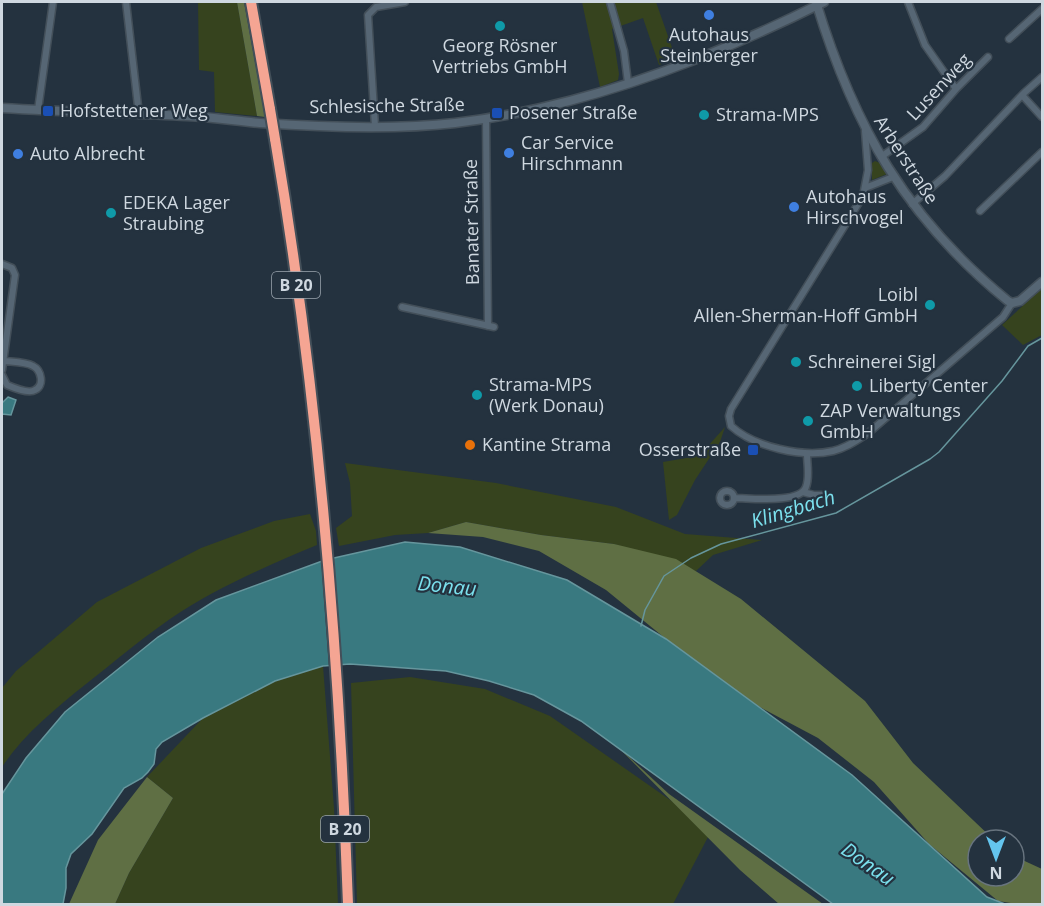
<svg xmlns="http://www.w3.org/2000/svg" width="1044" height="906" font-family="'Open Sans',sans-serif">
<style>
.green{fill:#36431e}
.forest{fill:#5f6f44}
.water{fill:#397980;stroke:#66969d;stroke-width:1.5}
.pier{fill:#24323f}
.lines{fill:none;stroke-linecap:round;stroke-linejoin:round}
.stream{stroke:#66969d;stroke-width:1.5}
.street-casing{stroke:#434f59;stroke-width:9}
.secondary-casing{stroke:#434f59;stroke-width:11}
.highway-casing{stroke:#434f59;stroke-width:14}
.street{stroke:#566674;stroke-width:6}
.secondary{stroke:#566674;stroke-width:8}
.highway{stroke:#f5a593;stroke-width:10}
.highway-bridge-casing{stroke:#434f59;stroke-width:14;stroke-linecap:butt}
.highway-bridge{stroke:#f5a593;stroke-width:10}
.shop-dot{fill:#3f7fe0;stroke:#24323f;stroke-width:2}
.culture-dot{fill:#0f9aa8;stroke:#24323f;stroke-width:2}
.transit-dot{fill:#1a4fb4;stroke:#24323f;stroke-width:2}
.food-dot{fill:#e8710a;stroke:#24323f;stroke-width:2}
.labels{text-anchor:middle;stroke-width:4.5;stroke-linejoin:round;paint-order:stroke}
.shield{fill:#24323f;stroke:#9ca6b0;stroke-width:1.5}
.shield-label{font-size:16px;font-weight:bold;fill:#cfd8e0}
.poi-label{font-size:18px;fill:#cfd8e0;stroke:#24323f;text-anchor:start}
.street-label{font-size:18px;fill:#cfd8e0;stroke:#24323f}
.water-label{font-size:20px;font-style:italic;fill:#7be0ed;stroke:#24323f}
</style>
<rect width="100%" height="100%" fill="#24323f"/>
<path class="green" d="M 198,2 L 237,2 L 257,116 L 215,112 L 214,72 L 199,70 Z
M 582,2 L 656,2 L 676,59 L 659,65 L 643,18 L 612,29 L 619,74 L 618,80 L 600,87 Z
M 875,161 L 880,163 L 887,174 L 872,180 L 872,163 Z
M 1042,288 L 1042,335 L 1023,345 L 1002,325 Z
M 725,427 L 720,442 L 695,480 L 677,515 L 669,520 L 663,462 L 692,457 L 708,446 Z
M 345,463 L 496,483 L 616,507 L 685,534 L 762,540 L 713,555 L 696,571 L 614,544 L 541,535 L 466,522 L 428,533 L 395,535 L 339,546 L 336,528 L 352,516 L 350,483 Z
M 310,514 L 316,531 L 317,545 C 267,566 215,588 170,619 C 141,639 114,662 86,684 C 56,708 23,735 2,767 L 2,688 L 16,671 L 97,602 L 201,548 L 274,521 Z
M 323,666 L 334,808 L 338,904 L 115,904 L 129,873 L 173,798 L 147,777 L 203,718 L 275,681 Z
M 410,677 L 485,689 L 550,716 L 673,802 L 708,837 L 673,904 L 357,904 L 351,683 Z"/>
<path class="forest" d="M 237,2 L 244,2 L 265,117 L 257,116 Z
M 466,522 L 541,535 L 614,544 L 676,559 L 741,599 L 865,701 L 913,763 L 994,840 L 978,840 L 978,876 L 1014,876 L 1014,856 L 1042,869 L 1042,904 L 1017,904 L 998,901 L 929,844 L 874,782 L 818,738 L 758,706 L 666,639 L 606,590 L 539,551 L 483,537 L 428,533 Z
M 615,744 L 669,794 L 823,904 L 779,904 L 740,870 Z
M 147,777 L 173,798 L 129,873 L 115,904 L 69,904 L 98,840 Z"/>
<path class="water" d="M 8,397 L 16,400 L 11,415 L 2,414 L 2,403 Z
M 405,542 L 460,547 L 567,580 L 666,639 L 852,775 L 987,897 L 1005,904 L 833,904 L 581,721 L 534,695 L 489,681 L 446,671 L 350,664 L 323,666 L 275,681 L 203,718 L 162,742 L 156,749 L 154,764 L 148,772 L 142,778 L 124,788 L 92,834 L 71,854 L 66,868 L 66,888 L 63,904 L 2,904 L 2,794 L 26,758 L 65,712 L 158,637 L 216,600 L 325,560 Z"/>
<path class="pier" d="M 332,555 L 340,668 L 329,668 L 321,558 Z"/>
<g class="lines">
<path class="stream" d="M 641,626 L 645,610 L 664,576 L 691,558 L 721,544 L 836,513 L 930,459 L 939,452 L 1002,381 L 1028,346 L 1042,338"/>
<g class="street-casing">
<path id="street" d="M 126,2 L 139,115
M 610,2 L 624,51 L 628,83
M 908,2 L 925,45 L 956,89
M 1009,39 L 1042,9
M 1022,95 L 1042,117
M 38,110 L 53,2
M 486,119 L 488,326
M 375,126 L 368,15 L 376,7 L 405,2
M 865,131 L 868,170 L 863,196 L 731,409 L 729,416 L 731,426 C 754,447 803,458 833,451 C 846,448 856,441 867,434 L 1003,317 L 1012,303
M 881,157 L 923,127 L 956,89 L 988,57
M 865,188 L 893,177
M 912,204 L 945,176 L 1024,93 L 1042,77
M 980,211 L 1042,152
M 2,264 L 12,268 L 15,275 L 2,370
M 402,307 L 494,327
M 2,375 L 7,385 C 14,388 29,394 35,390 C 45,385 41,370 33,366 C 26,362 13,362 4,361
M720 498a7 7 0 1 1 14 0a7 7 0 1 1-14 0Z
M 803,492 L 814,495 L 826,495
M 735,498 C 751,498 800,504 806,487 C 810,477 807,464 807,454"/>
</g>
<g class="secondary-casing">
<path id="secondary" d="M 816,2 C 854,127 906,218 1008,301 L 1012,303 L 1020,301 L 1042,282
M 2,108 C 63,112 125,113 187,116 C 212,117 236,121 260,123 C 320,127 395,130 455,123 C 582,108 710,59 824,2"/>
</g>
<g class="highway-casing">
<path id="highway" d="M 251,2 L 270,109
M 275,139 C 318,392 339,648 348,904"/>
</g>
<use href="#street" class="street"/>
<use href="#secondary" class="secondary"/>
<use href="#highway" class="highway"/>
<g class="highway-bridge-casing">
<path id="highway-bridge" d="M 270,109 L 275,139"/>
</g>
<use href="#highway-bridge" class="highway-bridge"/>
</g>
<g class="shop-dot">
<circle cx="709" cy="15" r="6"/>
<circle cx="509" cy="153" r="6"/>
<circle cx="18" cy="154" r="6"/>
<circle cx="794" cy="207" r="6"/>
</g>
<g class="culture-dot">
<circle cx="500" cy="26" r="6"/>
<circle cx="704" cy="115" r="6"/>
<circle cx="111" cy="213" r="6"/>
<circle cx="930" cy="305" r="6"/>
<circle cx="796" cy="362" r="6"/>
<circle cx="857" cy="386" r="6"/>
<circle cx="477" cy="395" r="6"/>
<circle cx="808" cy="421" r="6"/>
</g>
<g class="transit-dot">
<rect x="42" y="105" width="12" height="12" rx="3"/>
<rect x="491" y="107" width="12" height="12" rx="3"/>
<rect x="747" y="444" width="12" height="12" rx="3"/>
</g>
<circle class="food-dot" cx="470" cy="445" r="6"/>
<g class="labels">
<g class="shield">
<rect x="272" y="272" width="48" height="26" rx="4.5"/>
<rect x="321" y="816" width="48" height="26" rx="4.5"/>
</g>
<g class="shield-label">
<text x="296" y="291">B 20</text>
<text x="345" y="835">B 20</text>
</g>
<g class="poi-label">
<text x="709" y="41" text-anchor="middle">Autohaus<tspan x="709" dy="21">Steinberger</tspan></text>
<text x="500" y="52" text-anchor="middle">Georg Rösner<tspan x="500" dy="21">Vertriebs GmbH</tspan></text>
<text x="60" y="117">Hofstettener Weg</text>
<text x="509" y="119">Posener Straße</text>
<text x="716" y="121">Strama-MPS</text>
<text x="521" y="149">Car Service<tspan x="521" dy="21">Hirschmann</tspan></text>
<text x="30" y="160">Auto Albrecht</text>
<text x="806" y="203">Autohaus<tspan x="806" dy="21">Hirschvogel</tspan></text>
<text x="123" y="209">EDEKA Lager<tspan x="123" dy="21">Straubing</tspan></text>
<text x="918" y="301" text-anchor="end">Loibl<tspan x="918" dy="21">Allen-Sherman-Hoff GmbH</tspan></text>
<text x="808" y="368">Schreinerei Sigl</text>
<text x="489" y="391">Strama-MPS<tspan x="489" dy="21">(Werk Donau)</tspan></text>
<text x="869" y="392">Liberty Center</text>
<text x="820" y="417">ZAP Verwaltungs<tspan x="820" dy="21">GmbH</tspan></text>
<text x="482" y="451">Kantine Strama</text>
<text x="741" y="456" text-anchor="end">Osserstraße</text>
</g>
<g class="street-label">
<text transform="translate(939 87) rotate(-47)" y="6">Lusenweg</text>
<text transform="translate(387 106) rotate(-1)" y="6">Schlesische Straße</text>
<text transform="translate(906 160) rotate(57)" y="6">Arberstraße</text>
<text transform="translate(472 222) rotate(-91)" y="6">Banater Straße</text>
</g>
<g class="water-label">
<text transform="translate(793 509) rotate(-17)" y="7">Klingbach</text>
<text transform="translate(447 586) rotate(6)" y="7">Donau</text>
<text transform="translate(868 864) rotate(35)" y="7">Donau</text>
</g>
</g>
<rect width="1044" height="906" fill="none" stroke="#cfd8e0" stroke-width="6"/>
<g transform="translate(996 858) rotate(180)"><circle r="28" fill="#24323f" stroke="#68747f" stroke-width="1.5"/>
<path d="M0-4.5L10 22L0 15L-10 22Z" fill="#64c5ee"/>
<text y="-9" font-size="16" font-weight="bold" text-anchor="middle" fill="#cfd8e0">N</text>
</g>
</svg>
